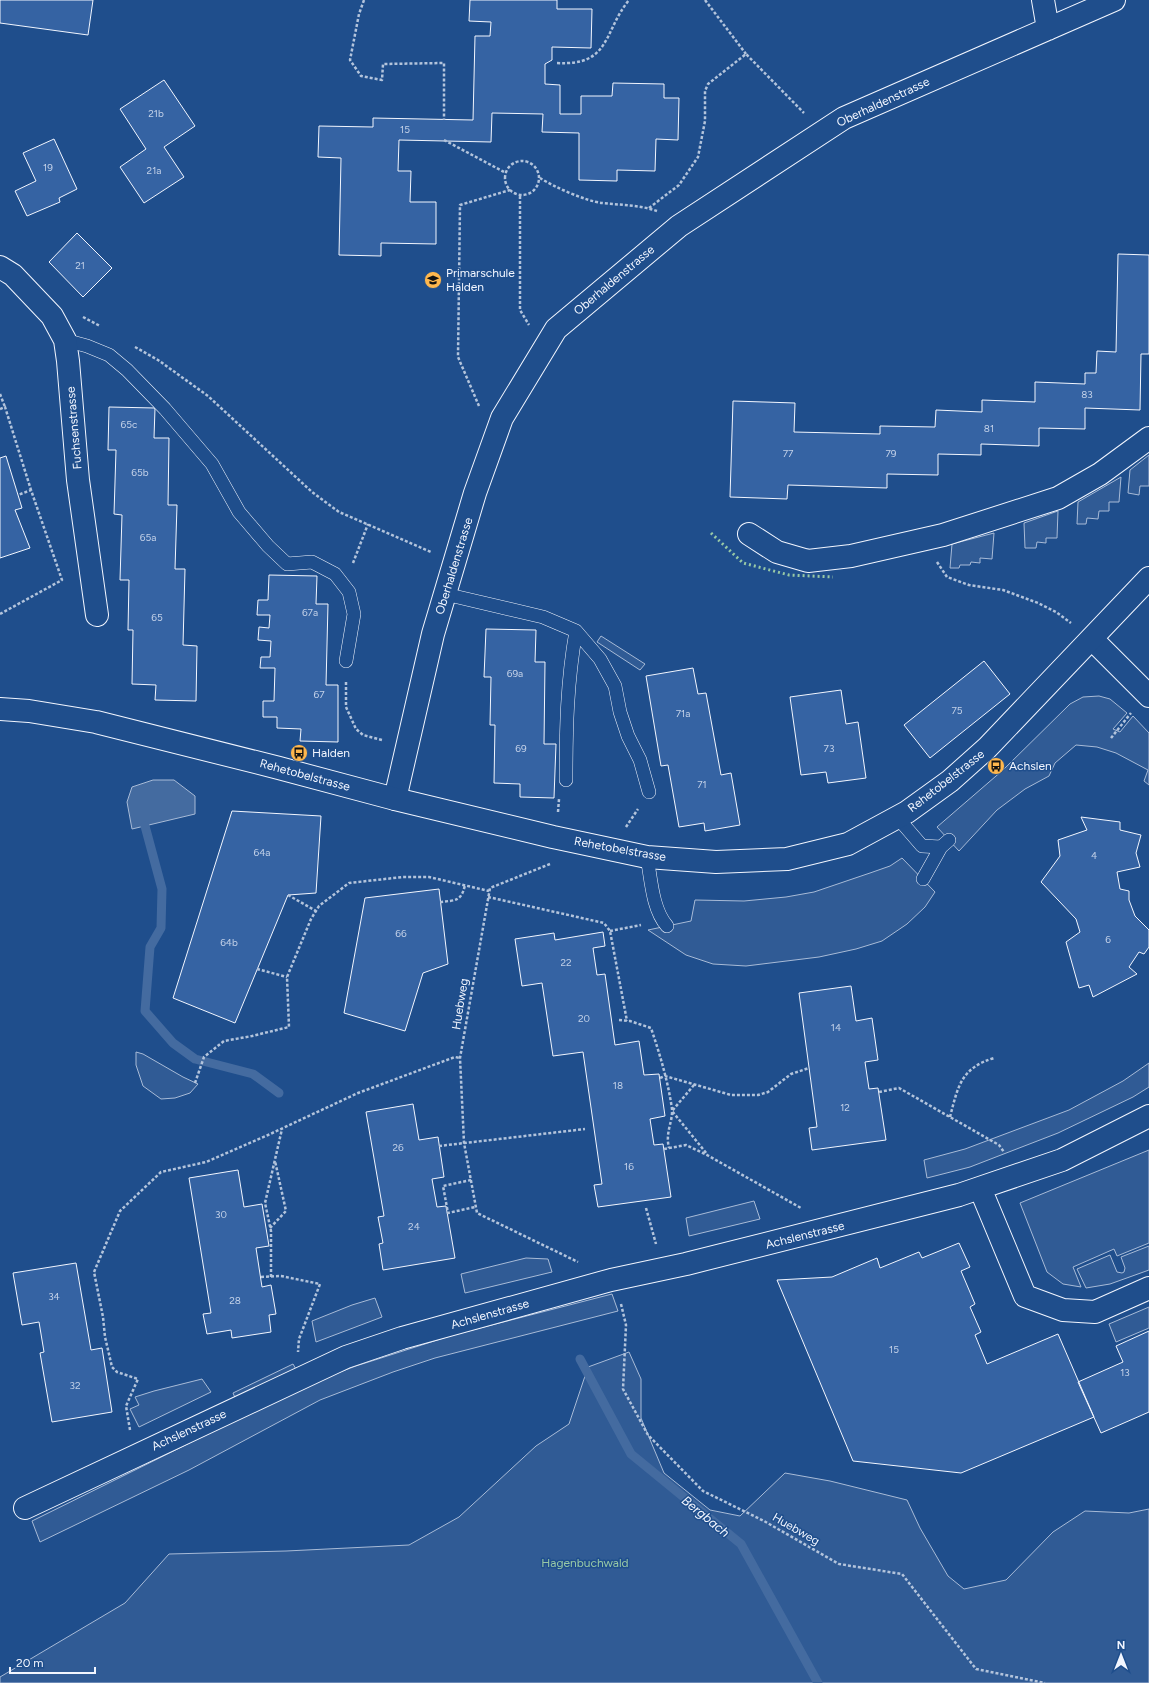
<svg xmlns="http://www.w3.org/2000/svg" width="1149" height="1683" font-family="Figtree,sans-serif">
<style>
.built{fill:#305b95;stroke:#a8bbd7}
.water{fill:#446ba0;stroke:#a8bbd7}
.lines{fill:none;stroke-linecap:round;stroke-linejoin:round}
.stream{stroke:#446ba0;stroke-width:9}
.building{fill:#3563a3;stroke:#f2f6ff}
.service-casing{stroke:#f2f6ff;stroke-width:14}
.minor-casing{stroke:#f2f6ff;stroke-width:24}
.tertiary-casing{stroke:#f2f6ff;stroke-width:24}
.path{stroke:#b3c4dc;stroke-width:2.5;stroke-dasharray:3 2;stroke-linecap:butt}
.service{stroke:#1f4e8c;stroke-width:13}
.minor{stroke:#1f4e8c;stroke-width:22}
.tertiary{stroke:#1f4e8c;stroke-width:22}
.hedge{stroke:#97c8a6;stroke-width:3;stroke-dasharray:2 3;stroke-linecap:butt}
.labels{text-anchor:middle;stroke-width:3;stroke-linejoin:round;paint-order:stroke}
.number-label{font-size:10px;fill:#c3d1e8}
.street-label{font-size:12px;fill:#f2f6ff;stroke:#1f4e8c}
.poi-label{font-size:12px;fill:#f2f6ff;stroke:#1f4e8c;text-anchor:start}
.park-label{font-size:12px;fill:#97c8a6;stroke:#1f4e8c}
.water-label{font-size:13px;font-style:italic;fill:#f2f6ff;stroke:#1f4e8c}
</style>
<rect width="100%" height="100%" fill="#1f4e8c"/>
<path class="built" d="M 1149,455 L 1149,486 L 1140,486 L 1139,495 L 1128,493 L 1130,470 Z
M 1121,477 L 1119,502 L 1109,502 L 1109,511 L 1099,511 L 1098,519 L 1087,518 L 1086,524 L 1077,524 L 1078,502 Z
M 1058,511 L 1057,538 L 1046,538 L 1046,543 L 1037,542 L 1036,548 L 1025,548 L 1024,523 Z
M 994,533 L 992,559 L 980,558 L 980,563 L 971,562 L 970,565 L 960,565 L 959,568 L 950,568 L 952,544 Z
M 601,636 L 645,664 L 640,670 L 597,642 Z
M 1099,696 L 1110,699 L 1127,713 L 1113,729 L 1120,732 L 1133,716 L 1149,733 L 1149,785 L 1144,781 L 1148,770 L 1116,753 L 1097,747 L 1076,745 L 1055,763 L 1049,776 L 1025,789 L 997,810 L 959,851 L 937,827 L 1003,770 L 1070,704 L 1083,697 Z
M 902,858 L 935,892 L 925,907 L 907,924 L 882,941 L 856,949 L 819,957 L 746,966 L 713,964 L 686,955 L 648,930 L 691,921 L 695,900 L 744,901 L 786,897 L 814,892 L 870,873 L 890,866 Z
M 136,1052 L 143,1054 L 183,1077 L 198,1084 L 190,1093 L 175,1098 L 161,1099 L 143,1086 L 136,1065 Z
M 1149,1063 L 1149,1087 L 1133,1097 L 1058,1133 L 970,1167 L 927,1178 L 924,1160 L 965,1149 L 1069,1110 L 1123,1081 Z
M 1149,1150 L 1149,1243 L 1117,1256 L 1114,1249 L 1073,1267 L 1081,1287 L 1063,1284 L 1047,1272 L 1020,1203 Z
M 754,1201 L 760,1219 L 689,1236 L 686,1218 Z
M 1149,1246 L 1149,1270 L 1110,1284 L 1086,1288 L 1077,1269 L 1110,1255 L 1117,1272 L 1122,1273 L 1124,1272 L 1125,1268 L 1121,1257 Z
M 526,1258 L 548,1259 L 552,1272 L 465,1293 L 461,1274 Z
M 612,1294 L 618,1311 L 435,1358 L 393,1372 L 320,1400 L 189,1470 L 40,1542 L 32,1521 L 313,1382 L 356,1366 L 453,1335 Z
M 375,1298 L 382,1317 L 316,1342 L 312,1321 L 352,1305 Z
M 1149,1307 L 1149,1328 L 1116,1342 L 1109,1324 Z
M 629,1352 L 641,1379 L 641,1418 L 664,1473 L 710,1510 L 740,1516 L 785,1473 L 830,1481 L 907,1500 L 920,1528 L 948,1576 L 964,1589 L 1006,1580 L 1053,1532 L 1085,1511 L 1129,1513 L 1149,1509 L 1149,1683 L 0,1683 L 0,1677 L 125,1603 L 169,1554 L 286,1551 L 409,1545 L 459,1517 L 536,1446 L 569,1424 L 588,1367 Z
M 293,1364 L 297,1371 L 236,1400 L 233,1393 Z
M 202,1379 L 211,1392 L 139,1427 L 130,1409 L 139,1405 L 135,1397 L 154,1391 Z"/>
<path class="water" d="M 153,780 L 174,780 L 195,796 L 195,814 L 132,829 L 127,802 L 132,787 Z"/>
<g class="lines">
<path class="stream" d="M 145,826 L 162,889 L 161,928 L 150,947 L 145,1011 L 173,1043 L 195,1059 L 253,1074 L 279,1093
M 580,1359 L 631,1454 L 741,1544 L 818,1683"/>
</g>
<path class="building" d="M 0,0 L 93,0 L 88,35 L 0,23 Z
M 470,0 L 557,0 L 557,9 L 592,9 L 591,48 L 552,47 L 552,60 L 545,64 L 545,84 L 560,85 L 560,114 L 581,114 L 581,96 L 612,96 L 613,83 L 664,84 L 664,98 L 679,98 L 678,140 L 656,139 L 655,171 L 617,170 L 617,181 L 579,180 L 579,133 L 542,132 L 543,114 L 492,113 L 491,142 L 399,140 L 398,171 L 411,171 L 410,202 L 436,202 L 436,244 L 381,243 L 381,256 L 339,255 L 341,158 L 318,157 L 319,126 L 373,127 L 373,118 L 473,120 L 475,36 L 490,36 L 491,22 L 469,21 Z
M 164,80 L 195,126 L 164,147 L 184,177 L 144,203 L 120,167 L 146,149 L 120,109 Z
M 54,139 L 77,189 L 59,198 L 60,202 L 27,216 L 15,191 L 36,181 L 23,153 Z
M 77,233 L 112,268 L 83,297 L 49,262 Z
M 1118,254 L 1149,255 L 1149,354 L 1141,354 L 1140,410 L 1085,408 L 1085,429 L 1039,428 L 1039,446 L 981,444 L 981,455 L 938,454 L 938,475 L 887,474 L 887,488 L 788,485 L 787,499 L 730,497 L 733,401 L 795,403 L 794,432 L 880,434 L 880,426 L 935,427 L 936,410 L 982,412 L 982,400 L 1035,402 L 1035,382 L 1085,384 L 1085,373 L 1096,373 L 1097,351 L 1116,352 Z
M 109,407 L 155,408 L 154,438 L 169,438 L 168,505 L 177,505 L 175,569 L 185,569 L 183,645 L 197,646 L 196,701 L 155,700 L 156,685 L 132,684 L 133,630 L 128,630 L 129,580 L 120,580 L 122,515 L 114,514 L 116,450 L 108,450 Z
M 6,456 L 22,508 L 15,510 L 30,548 L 0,558 L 0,458 Z
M 269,575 L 317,576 L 316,604 L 328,604 L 326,685 L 338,685 L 338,742 L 300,741 L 301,729 L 277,728 L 277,717 L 263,717 L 263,701 L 274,701 L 275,668 L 260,668 L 261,657 L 270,657 L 271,641 L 258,640 L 259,627 L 269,628 L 270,615 L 257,615 L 258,600 L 268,600 Z
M 486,629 L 536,630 L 535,662 L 545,662 L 544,744 L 556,744 L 554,798 L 520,797 L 520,784 L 494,783 L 495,725 L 490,725 L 491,677 L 484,677 Z
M 984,661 L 1010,694 L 930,758 L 904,725 Z
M 693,668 L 698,694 L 706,693 L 721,775 L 731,773 L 740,825 L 705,831 L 704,823 L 679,827 L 668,765 L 661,766 L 646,676 Z
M 841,690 L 846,724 L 858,722 L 866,778 L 828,783 L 826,772 L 801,775 L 790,697 Z
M 232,811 L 321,816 L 316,893 L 288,895 L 235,1023 L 173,998 Z
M 1081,817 L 1120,822 L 1120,830 L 1141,835 L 1136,853 L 1140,867 L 1117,872 L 1120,889 L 1129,891 L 1129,900 L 1135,916 L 1149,930 L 1149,947 L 1144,954 L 1139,952 L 1129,967 L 1137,974 L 1093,997 L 1089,985 L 1079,988 L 1066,942 L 1080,932 L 1076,919 L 1041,882 L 1060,856 L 1058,840 L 1087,830 Z
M 439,889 L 448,964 L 423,973 L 405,1031 L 344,1013 L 365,898 Z
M 603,932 L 605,946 L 593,948 L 597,975 L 605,974 L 615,1045 L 639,1041 L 644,1075 L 659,1074 L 665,1116 L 650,1119 L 654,1145 L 663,1144 L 671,1197 L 598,1207 L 594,1185 L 602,1184 L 583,1052 L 553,1056 L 542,983 L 522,986 L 515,939 L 554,933 L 555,940 Z
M 851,986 L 856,1021 L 872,1018 L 878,1060 L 865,1062 L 869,1089 L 878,1088 L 886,1140 L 812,1150 L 809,1128 L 817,1127 L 799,993 Z
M 413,1104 L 419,1140 L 438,1137 L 444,1177 L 432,1179 L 437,1207 L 446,1206 L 455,1258 L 383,1270 L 379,1244 L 383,1243 L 378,1217 L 384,1216 L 366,1112 Z
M 238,1170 L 244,1207 L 262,1204 L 269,1246 L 256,1248 L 262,1287 L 271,1285 L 276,1314 L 269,1315 L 271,1332 L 232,1338 L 231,1330 L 207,1334 L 203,1314 L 211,1313 L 189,1178 Z
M 959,1243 L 970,1267 L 961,1271 L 975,1304 L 970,1307 L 981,1332 L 975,1335 L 987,1364 L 1058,1334 L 1094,1417 L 961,1473 L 853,1461 L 777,1280 L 832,1277 L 877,1258 L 880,1268 L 919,1252 L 922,1258 Z
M 76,1263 L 91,1350 L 102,1348 L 112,1412 L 52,1422 L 40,1353 L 44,1352 L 39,1322 L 22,1325 L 13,1273 Z
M 1149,1331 L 1149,1412 L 1101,1433 L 1078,1382 L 1123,1362 L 1116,1346 Z"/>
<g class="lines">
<g class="service-casing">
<path id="service" d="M 65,340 L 87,346 L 109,355 L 127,370 L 165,409 L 212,464 L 239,512 L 268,546 L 287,564 L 312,562 L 335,574 L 349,592 L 354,614 L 346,661
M 445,594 L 543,617 L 576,631 L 600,659 L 615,686 L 620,712 L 628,736 L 640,760 L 649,792
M 566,780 C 566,728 567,682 576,631
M 897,817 L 922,846 L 941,847
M 647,857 C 651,878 652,909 667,926
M 923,879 L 941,847 L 949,840"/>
</g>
<g class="minor-casing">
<path id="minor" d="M 1043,0 L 1048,29
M 0,267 L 13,275 L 52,316 L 65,340 L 68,361 L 78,480 L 97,615
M 749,534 L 777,552 L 808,561 L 851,556 L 943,535 L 1058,498 L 1100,474 L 1149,438
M 1092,639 L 1149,696
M 395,799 L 433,634 L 475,493 L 502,418 L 556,329 L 679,226 L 844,118 L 1114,0
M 980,1188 L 1025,1296 L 1063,1310 L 1095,1312 L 1149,1288
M 25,1508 L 346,1357 L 402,1338 L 611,1280 L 686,1264 L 959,1195 L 1062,1160 L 1149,1116"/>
</g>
<g class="tertiary-casing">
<path id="tertiary" d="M 0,709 L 29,711 L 96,722 L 279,768 L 395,799 L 553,837 L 647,857 L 716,862 L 787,859 L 848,844 L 907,812 L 950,781 L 987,748 L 1149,578"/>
</g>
<path class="path" d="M 364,0 L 359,14 L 350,60 L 361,76 L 382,80 L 383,64 L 444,63 L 444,120
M 705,0 L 746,54
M 557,63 C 611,66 603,32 629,0
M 444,140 L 506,173
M505 178a17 17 0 1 1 34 0a17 17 0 1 1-34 0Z
M 540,178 C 554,187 586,201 602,203 C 621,205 640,205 657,211
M 520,196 L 520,310 L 529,325
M 649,208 L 679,185 L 698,157 L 705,121 L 705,91 L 708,84 L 746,54 L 804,113
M 83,317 L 100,326
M 135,347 L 158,360 L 208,396 L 312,492 L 339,512 L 431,552
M 0,394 L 5,407
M 479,406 L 458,357 L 460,205 L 510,190
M 0,409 L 5,407 L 31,490
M 937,562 L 947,577 L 969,585 L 1003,590 L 1038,603 L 1056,612 L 1071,623
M 353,563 L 368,524
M 0,614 L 62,580 L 31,490 L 18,495
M 346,682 L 346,707 L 356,729 L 363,735 L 382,740
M 1111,738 L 1131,713
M 558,812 L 559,799
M 626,827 L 638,809
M 550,864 L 490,888 L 460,1058 L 464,1143 L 477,1213 L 578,1262
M 288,895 L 316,911
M 488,897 L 604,923 L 610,931 L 627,1021
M 440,902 C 456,900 461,902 465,885
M 610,931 L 641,925
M 257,969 L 287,977
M 619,1020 L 630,1021 L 651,1028 C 660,1055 668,1081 672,1109 C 673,1122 665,1132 669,1148
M 660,1078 L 665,1076 L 731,1095 L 758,1095 L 768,1092 L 791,1074 L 809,1068
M 195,1083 L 204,1057 L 224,1041 L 252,1036 L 289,1027 L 287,977 L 311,919 L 319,906 L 349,883 L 403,877 L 429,877 L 489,891
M 694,1085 L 672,1111 L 707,1154
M 879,1092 L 899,1088 L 999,1145 L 1004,1152
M 950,1117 C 958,1086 961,1068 994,1058
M 439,1146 L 585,1129
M 664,1149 L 686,1145 L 707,1155 L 801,1208
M 471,1180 L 443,1186 L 448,1213 L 475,1207
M 646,1208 L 656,1244
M 270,1228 L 286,1211 L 275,1161
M 261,1277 L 281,1276 L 320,1284 L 299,1339 L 298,1352
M 271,1277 L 271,1231 L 265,1203 L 282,1129
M 621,1304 L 626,1325 L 623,1389 L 648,1435 L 703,1491 L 764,1521 L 839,1564 L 902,1574 L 976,1669 L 1045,1683
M 130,1430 L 126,1406 L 138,1379 L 117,1372 L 112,1367 L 105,1337 L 103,1317 L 94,1272 L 120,1211 L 161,1172 L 206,1162 L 268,1135 L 358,1093 L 455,1057 L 460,1058"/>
<use href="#service" class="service"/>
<use href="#minor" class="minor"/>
<use href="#tertiary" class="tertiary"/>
<path class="hedge" d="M 711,533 L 743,563 L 789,575 L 833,577"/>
</g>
<defs>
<g id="school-disc" transform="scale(0.9)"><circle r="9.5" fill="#ffb74d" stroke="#1f4e8c"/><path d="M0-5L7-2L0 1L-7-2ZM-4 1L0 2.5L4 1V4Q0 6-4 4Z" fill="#111"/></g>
<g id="bus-disc" transform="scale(0.9)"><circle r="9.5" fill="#ffb74d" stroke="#1f4e8c"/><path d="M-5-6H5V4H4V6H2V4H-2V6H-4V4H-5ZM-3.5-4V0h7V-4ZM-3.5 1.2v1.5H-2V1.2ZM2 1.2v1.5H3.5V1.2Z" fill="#111"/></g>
</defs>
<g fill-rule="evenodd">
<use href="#school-disc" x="433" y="280"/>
<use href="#bus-disc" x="299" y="753"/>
<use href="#bus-disc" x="996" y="766"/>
</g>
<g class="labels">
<g class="number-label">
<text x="156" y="117">21b</text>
<text x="405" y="133">15</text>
<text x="48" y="171">19</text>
<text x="154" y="174">21a</text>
<text x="80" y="269">21</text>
<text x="1087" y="398">83</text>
<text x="129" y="428">65c</text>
<text x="989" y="432">81</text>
<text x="788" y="457">77</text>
<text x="891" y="457">79</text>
<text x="140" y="476">65b</text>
<text x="148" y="541">65a</text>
<text x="310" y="616">67a</text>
<text x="157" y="621">65</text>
<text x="515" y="677">69a</text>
<text x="319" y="698">67</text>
<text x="957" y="714">75</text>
<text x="683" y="717">71a</text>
<text x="521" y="752">69</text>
<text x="829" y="752">73</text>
<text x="702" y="788">71</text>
<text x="262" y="856">64a</text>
<text x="1094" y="859">4</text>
<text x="401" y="937">66</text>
<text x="1108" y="943">6</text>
<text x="229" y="946">64b</text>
<text x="566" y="966">22</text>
<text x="584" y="1022">20</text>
<text x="836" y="1031">14</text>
<text x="618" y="1089">18</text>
<text x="845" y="1111">12</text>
<text x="398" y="1151">26</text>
<text x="629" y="1170">16</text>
<text x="221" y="1218">30</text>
<text x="414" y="1230">24</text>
<text x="54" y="1300">34</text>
<text x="235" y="1304">28</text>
<text x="894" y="1353">15</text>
<text x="1125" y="1376">13</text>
<text x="75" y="1389">32</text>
</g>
<g class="street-label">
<text transform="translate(883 102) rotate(-25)" y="4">Oberhaldenstrasse</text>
<text transform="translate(614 280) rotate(-40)" y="4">Oberhaldenstrasse</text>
<text transform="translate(74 428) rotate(-95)" y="4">Fuchsenstrasse</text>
<text transform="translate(454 566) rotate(-73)" y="4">Oberhaldenstrasse</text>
<text transform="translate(305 775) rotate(15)" y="4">Rehetobelstrasse</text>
<text transform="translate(946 781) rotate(-38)" y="4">Rehetobelstrasse</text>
<text transform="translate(620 849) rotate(10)" y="4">Rehetobelstrasse</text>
<text transform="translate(460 1004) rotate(-81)" y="4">Huebweg</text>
<text transform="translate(805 1235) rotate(-14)" y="4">Achslenstrasse</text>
<text transform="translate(490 1314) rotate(-16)" y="4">Achslenstrasse</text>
<text transform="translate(189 1430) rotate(-25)" y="4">Achslenstrasse</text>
<text transform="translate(796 1529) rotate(30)" y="4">Huebweg</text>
</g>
<g class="poi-label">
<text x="446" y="277">Primarschule<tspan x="446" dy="14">Halden</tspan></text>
<text x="312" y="757">Halden</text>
<text x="1009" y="770">Achslen</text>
</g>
<g class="park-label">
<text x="585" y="1567">Hagenbuchwald</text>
</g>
<g class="water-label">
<text transform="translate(706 1516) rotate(39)" y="5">Bergbach</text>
</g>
</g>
<g transform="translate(1121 1655)" stroke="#1f4e8c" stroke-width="3" paint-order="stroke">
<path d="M0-3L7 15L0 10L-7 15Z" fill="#f2f6ff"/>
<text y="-6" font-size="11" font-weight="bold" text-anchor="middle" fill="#f2f6ff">N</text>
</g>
<path d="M10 1667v6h85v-6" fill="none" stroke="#f2f6ff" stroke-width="2"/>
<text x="16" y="1667" font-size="12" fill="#f2f6ff" stroke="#1f4e8c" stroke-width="3" paint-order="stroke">20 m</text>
</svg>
